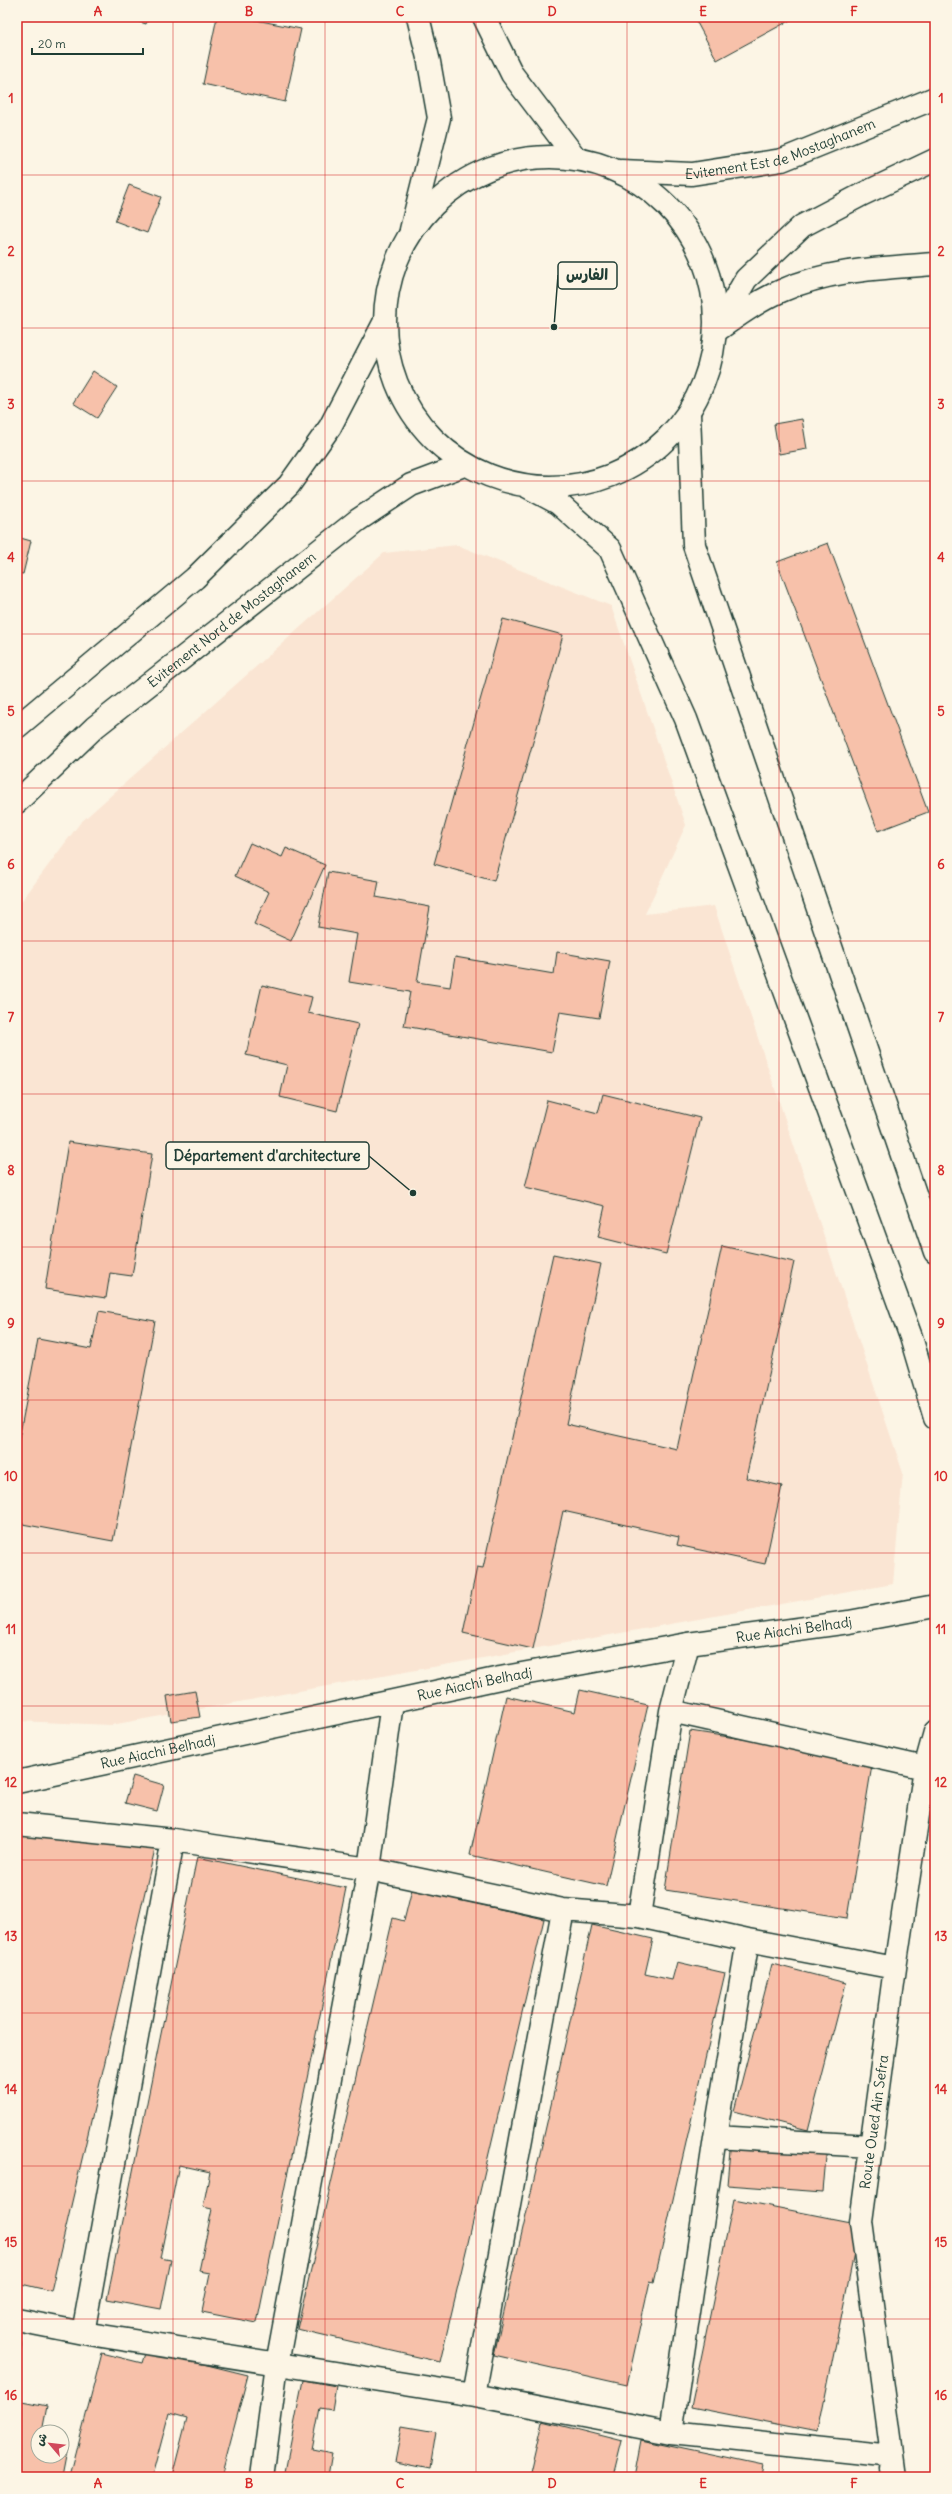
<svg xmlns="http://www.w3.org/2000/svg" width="952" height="2494" font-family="Delius,'Playpen Sans Arabic',sans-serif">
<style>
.built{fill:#fae5d3}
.building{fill:#f7c1aa;stroke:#1f3d34}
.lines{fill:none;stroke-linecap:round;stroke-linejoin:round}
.service-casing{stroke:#1f3d34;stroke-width:25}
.minor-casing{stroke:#1f3d34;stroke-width:25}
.tertiary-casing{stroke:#1f3d34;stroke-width:25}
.secondary-casing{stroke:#1f3d34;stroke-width:25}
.primary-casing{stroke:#1f3d34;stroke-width:25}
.trunk-casing{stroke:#1f3d34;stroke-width:25}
.service{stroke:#fcf5e5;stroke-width:22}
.minor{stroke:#fcf5e5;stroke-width:22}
.tertiary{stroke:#fcf5e5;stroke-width:22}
.secondary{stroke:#fcf5e5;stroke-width:22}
.primary{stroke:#fcf5e5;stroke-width:22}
.trunk{stroke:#fcf5e5;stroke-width:22}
.grid{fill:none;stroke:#d62828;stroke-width:1;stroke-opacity:0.55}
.labels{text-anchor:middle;stroke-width:3;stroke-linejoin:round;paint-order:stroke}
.street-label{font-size:14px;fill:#1f3d34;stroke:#fcf5e5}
.leader{fill:none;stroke:#1f3d34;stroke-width:1.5}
.callout-dot{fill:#1f3d34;stroke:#fcf5e5;stroke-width:1.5}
.callout{fill:#fcf5e5;stroke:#1f3d34;stroke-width:1.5}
.callout-label{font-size:15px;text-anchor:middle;font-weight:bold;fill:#1f3d34}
.neatline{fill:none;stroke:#d62828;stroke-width:1.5}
.grid-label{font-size:13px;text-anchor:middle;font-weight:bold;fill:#d62828}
</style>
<rect width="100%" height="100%" fill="#fcf5e5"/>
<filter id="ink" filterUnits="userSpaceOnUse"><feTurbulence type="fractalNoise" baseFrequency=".025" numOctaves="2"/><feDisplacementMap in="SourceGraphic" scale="8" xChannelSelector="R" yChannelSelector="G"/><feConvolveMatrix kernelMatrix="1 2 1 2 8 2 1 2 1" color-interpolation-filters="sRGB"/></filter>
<g filter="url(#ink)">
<path class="built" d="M 457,545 L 611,606 L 686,825 L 645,914 L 714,906 L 903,1473 L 893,1584 L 111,1725 L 17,1721 L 17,907 L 80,823 L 384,553 Z"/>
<path class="building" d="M 125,17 L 149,17 L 146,24 Z
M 217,17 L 241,17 L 301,29 L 285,102 L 203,84 Z
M 694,17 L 796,17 L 717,60 Z
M 129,185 L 161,197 L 147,233 L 115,221 Z
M 93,371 L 117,387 L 97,418 L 73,403 Z
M 802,419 L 807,449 L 779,454 L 774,424 Z
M 17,537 L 31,541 L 23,574 L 17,573 Z
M 828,543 L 928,812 L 878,831 L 777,562 Z
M 503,619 L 563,635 L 494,881 L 434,864 Z
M 250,843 L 282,857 L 286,848 L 325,865 L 291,941 L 254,924 L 269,892 L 235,876 Z
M 328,872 L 379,881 L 376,897 L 430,907 L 417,982 L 450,987 L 455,957 L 554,974 L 557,952 L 610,961 L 599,1018 L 560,1012 L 552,1052 L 404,1026 L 410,992 L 349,982 L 357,934 L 318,927 Z
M 262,985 L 312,997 L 308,1013 L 358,1024 L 337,1111 L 280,1097 L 287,1065 L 246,1055 Z
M 603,1094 L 700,1118 L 666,1254 L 598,1237 L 605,1206 L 525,1187 L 547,1100 L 598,1113 Z
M 68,1142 L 152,1154 L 132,1276 L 110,1273 L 106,1298 L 45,1289 Z
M 722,1246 L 794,1262 L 746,1478 L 782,1486 L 765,1564 L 677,1545 L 679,1537 L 563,1511 L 533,1649 L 463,1633 L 477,1567 L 483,1568 L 553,1254 L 601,1264 L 566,1424 L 677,1449 Z
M 99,1311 L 155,1321 L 113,1541 L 17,1523 L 17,1449 L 38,1339 L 91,1349 Z
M 580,1690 L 648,1705 L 606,1886 L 470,1855 L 506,1696 L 575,1712 Z
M 195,1691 L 200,1717 L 171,1721 L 167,1696 Z
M 690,1731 L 873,1759 L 847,1918 L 665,1890 Z
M 133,1776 L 164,1785 L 157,1811 L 125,1803 Z
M 17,1826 L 155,1849 L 51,2291 L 17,2283 Z
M 197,1857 L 346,1888 L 257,2323 L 202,2312 L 210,2273 L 199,2271 L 212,2209 L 203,2207 L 210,2172 L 179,2165 L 160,2258 L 171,2260 L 161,2309 L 107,2299 Z
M 412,1889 L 544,1919 L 440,2362 L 297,2329 L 393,1918 L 404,1921 Z
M 592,1925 L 653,1939 L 645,1974 L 672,1980 L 677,1962 L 725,1973 L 654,2282 L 650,2281 L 627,2385 L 494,2355 Z
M 772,1964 L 846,1983 L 808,2130 L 734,2111 Z
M 731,2138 L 827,2145 L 823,2192 L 727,2185 Z
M 734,2199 L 860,2224 L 818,2432 L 691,2407 Z
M 17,2342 L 22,2343 L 17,2369 Z
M 146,2350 L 248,2375 L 221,2477 L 172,2477 L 187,2418 L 169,2413 L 152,2477 L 70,2477 L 102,2353 L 142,2363 Z
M 303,2380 L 336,2386 L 332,2410 L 320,2408 L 312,2449 L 332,2453 L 328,2477 L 284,2477 Z
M 17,2400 L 47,2406 L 42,2432 L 38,2432 L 38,2456 L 62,2456 L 62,2450 L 67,2451 L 62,2477 L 17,2477 Z
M 543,2421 L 622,2441 L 613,2477 L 530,2477 Z
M 402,2426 L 436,2432 L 430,2469 L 395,2462 Z
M 641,2440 L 764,2466 L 762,2477 L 634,2477 Z"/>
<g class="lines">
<g class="service-casing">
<path id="service" d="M 716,331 C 737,316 758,301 781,291 C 830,269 883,268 935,264"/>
</g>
<g class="minor-casing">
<path id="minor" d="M 671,1711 L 925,1768 L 895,1968 L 861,2222 L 895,2477
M 935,1732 L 925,1768 L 935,1760
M 17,1824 L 173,1840 L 369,1869 L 563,1910 L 639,1916 L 748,1940 L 895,1968
M 639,1916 L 671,1711 L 688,1644
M 715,2137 L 871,2146
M 17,2320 L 83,2333 L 474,2395 L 671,2433 L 892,2456 L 890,2470
M 83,2333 L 173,1840
M 474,2395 L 563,1910
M 671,2433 L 715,2137 L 748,1940
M 262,2477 L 277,2364 L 369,1869 L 392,1703"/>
</g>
<g class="tertiary-casing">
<g id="tertiary">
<path id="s1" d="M 17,1782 L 500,1678 L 688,1644 L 849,1622 L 935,1606"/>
</g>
</g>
<g class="secondary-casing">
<path id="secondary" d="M 689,413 L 694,545 L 935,1252
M 528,487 L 558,503 L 610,549 L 686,719 L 911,1337 L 935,1418"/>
</g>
<g class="primary-casing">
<path id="primary" d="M 484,17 L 512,74 L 575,157
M 411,230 L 439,118 L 429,62 L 418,17"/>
</g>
<g class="trunk-casing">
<g id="trunk">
<circle cx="550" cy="322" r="165"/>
<path id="s2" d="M 621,171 L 692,174 L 782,160 L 935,98"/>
<path d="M 716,331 L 746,279 L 802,226 L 863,194 L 935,160"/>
<path d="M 17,727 L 195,578 L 289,485 L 330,427 L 384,323"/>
<path id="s3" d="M 17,802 L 95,727 L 358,520 L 411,485 L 464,465"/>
</g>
</g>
<use href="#service" class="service"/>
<use href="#minor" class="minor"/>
<use href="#tertiary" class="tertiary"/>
<use href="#secondary" class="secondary"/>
<use href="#primary" class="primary"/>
<use href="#trunk" class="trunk"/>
</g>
</g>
<path class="grid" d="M 173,17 L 173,2477M 325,17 L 325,2477M 476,17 L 476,2477M 627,17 L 627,2477M 779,17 L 779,2477M 17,175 L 935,175M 17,328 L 935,328M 17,481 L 935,481M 17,634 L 935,634M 17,788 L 935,788M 17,941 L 935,941M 17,1094 L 935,1094M 17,1247 L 935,1247M 17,1400 L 935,1400M 17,1553 L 935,1553M 17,1706 L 935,1706M 17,1860 L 935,1860M 17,2013 L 935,2013M 17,2166 L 935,2166M 17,2319 L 935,2319"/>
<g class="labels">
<g class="street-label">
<text dy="5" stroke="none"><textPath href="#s2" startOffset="163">Evitement Est de Mostaghanem</textPath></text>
<text dy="5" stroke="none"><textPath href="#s3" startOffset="282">Evitement Nord de Mostaghanem</textPath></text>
<text dy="5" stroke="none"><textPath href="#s1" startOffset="792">Rue Aiachi Belhadj</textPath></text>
<text dy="5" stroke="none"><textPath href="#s1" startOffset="468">Rue Aiachi Belhadj</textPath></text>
<text dy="5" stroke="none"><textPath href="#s1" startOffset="144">Rue Aiachi Belhadj</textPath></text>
<text transform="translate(874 2122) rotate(-82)" y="5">Route Oued Ain Sefra</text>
</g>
</g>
<path class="leader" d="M554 327L558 275M413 1193L369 1156"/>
<g class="callout-dot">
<circle cx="554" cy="327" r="4"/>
<circle cx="413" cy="1193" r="4"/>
</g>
<g class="callout">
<rect x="558" y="262" width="59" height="27" rx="4"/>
<rect x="166" y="1142" width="203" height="27" rx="4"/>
</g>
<g class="callout-label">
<text x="587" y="280">الفارس</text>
<text x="267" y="1161">Département d'architecture</text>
</g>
<rect width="952" height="2494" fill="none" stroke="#fcf5e5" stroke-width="44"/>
<g transform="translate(50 2444) rotate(298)"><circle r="19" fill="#fcf5e5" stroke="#a4ab9e"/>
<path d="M0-3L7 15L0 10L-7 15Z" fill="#d1495b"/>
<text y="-6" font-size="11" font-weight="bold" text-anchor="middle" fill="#1f3d34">ش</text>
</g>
<path d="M32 48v6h111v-6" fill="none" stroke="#1f3d34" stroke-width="2"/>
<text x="38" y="48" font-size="12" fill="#1f3d34" stroke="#fcf5e5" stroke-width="3" paint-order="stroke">20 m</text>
<rect x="22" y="22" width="908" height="2450" class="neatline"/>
<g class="grid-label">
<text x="98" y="16">A</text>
<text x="249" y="16">B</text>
<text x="400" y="16">C</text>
<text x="552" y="16">D</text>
<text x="703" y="16">E</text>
<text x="854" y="16">F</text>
<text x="11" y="103">1</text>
<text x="941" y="103">1</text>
<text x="11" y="256">2</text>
<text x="941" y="256">2</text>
<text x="11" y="409">3</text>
<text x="941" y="409">3</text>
<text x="11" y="562">4</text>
<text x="941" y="562">4</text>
<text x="11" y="716">5</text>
<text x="941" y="716">5</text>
<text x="11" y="869">6</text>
<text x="941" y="869">6</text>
<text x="11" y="1022">7</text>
<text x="941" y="1022">7</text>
<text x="11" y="1175">8</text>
<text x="941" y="1175">8</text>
<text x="11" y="1328">9</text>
<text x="941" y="1328">9</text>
<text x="11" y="1481">10</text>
<text x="941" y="1481">10</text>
<text x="11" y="1634">11</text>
<text x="941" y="1634">11</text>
<text x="11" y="1787">12</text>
<text x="941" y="1787">12</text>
<text x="11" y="1941">13</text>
<text x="941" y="1941">13</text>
<text x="11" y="2094">14</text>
<text x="941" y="2094">14</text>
<text x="11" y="2247">15</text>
<text x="941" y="2247">15</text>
<text x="11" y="2400">16</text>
<text x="941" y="2400">16</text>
<text x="98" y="2488">A</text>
<text x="249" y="2488">B</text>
<text x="400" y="2488">C</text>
<text x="552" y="2488">D</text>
<text x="703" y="2488">E</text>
<text x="854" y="2488">F</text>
</g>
</svg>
